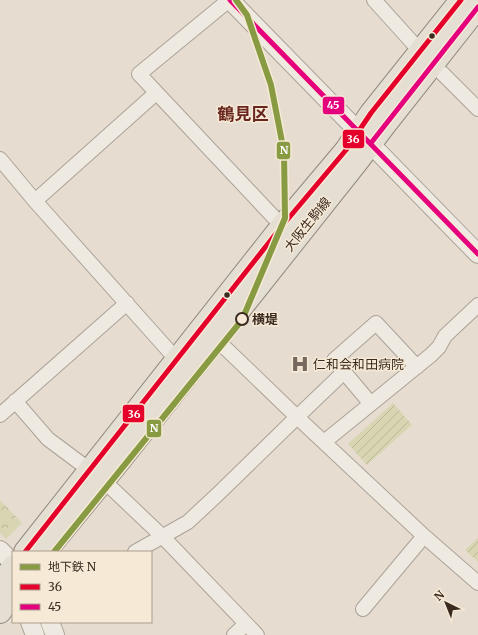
<svg xmlns="http://www.w3.org/2000/svg" width="478" height="635" font-family="Merriweather,'Noto Sans JP',serif">
<style>
.forest{fill:url(#forest-crowns)}
.garden{fill:url(#garden-furrows)}
.lines{fill:none;stroke-linecap:round;stroke-linejoin:round}
.minor-casing{stroke:#aca298;stroke-width:16}
.tertiary-casing{stroke:#aca298;stroke-width:20}
.primary-casing{stroke:#91887f;stroke-width:24}
.minor{stroke:#eee9e1;stroke-width:14}
.tertiary{stroke:#eee9e1;stroke-width:18}
.primary{stroke:#e5ded3;stroke-width:22}
.bus-1-casing{stroke:#f6ead6;stroke-width:8}
.bus-2-casing{stroke:#f6ead6;stroke-width:8}
.bus-1{stroke:#e4002b;stroke-width:5}
.bus-2{stroke:#e5007d;stroke-width:5}
.metro-1-casing{stroke:#f6ead6;stroke-width:9}
.metro-1{stroke:#889b42;stroke-width:6}
.bus-dot{fill:#3b2a1f;stroke:#f6ead6;stroke-width:1.5}
.stop-dot{fill:#f6ead6;stroke:#3b2a1f;stroke-width:2}
.labels{text-anchor:middle;stroke-width:3;stroke-linejoin:round;paint-order:stroke}
.street-label{font-size:13px;fill:#3b2a1f;stroke:#f6ead6}
.stop-label{font-size:13px;font-weight:bold;fill:#3b2a1f;stroke:#f6ead6;text-anchor:start}
.poi-label{font-size:13px;fill:#3b2a1f;stroke:#f6ead6;text-anchor:start}
.district-label{font-size:17px;font-weight:bold;fill:#69261e;stroke:#f6ead6}
.line-badge{stroke:#f6ead6;stroke-width:1.5}
.badge-label{font-size:11px;text-anchor:middle;font-weight:bold;fill:#fff}
</style>
<defs>
<pattern id="forest-crowns" width="20" height="18" patternUnits="userSpaceOnUse"><rect width="20" height="18" fill="#d8d5b2"/><path d="M2 6a3 3 0 1 1 6 0M12 15a3 3 0 1 1 6 0" fill="none" stroke="#bab799"/></pattern>
<pattern id="garden-furrows" width="10" height="10" patternUnits="userSpaceOnUse"><rect width="10" height="10" fill="#d8d5b2"/><path d="M-1 1l2-2M0 10L10 0M9 11l2-2" fill="none" stroke="#bab799"/></pattern>
</defs>
<rect width="100%" height="100%" fill="#e6ddd0"/>
<path class="forest" d="M 0,500 L 22,523 L 6,539 L 0,533 Z"/>
<path class="garden" d="M 393,403 L 412,425 L 367,465 L 348,444 Z
M 478,538 L 478,562 L 465,550 Z"/>
<g class="lines">
<g class="minor-casing">
<path id="minor" d="M 229,0 L 139,74 L 282,226
M 374,0 L 420,51
M 442,73 L 478,109
M 0,159 L 35,201 L 169,351 L 182,365
M 35,201 L 156,93
M 216,339 L 297,417 L 343,373
M 15,401 L 48,439 L 103,480 L 163,537 L 257,635
M 371,404 L 334,360 L 376,323 L 417,367
M 0,415 L 127,303
M 324,442 L 431,355 L 439,347 L 445,336 L 478,305
M 135,552 L 188,522 L 218,494 L 297,417 L 424,536 L 478,583
M 363,609 L 424,536
M 234,635 L 246,624"/>
</g>
<g class="tertiary-casing">
<path id="tertiary" d="M 230,0 L 478,254
M 0,550 L 13,563
M 30,622 L 35,635
M 50,622 L 55,635"/>
</g>
<g class="primary-casing">
<path id="primary" d="M 25,552 L 282,226 L 346,150 L 371,113 L 461,0
M 45,552 L 117,464 L 357,162 L 384,126 L 478,7
M 0,584 L 13,567
M 0,612 L 13,593"/>
</g>
<use href="#minor" class="minor"/>
<use href="#tertiary" class="tertiary"/>
<use href="#primary" class="primary"/>
<g class="bus-1-casing">
<path id="bus-1" d="M 25,552 L 282,226 L 346,150 L 371,113 L 461,0"/>
</g>
<g class="bus-2-casing">
<path id="bus-2" d="M 230,0 L 478,254
M 371,143 L 478,7"/>
</g>
<use href="#bus-1" class="bus-1"/>
<use href="#bus-2" class="bus-2"/>
<g class="metro-1-casing">
<path id="metro-1" d="M 54,552 L 242,320 L 285,218 L 284,152 L 271,85 L 247,15 L 236,0"/>
</g>
<use href="#metro-1" class="metro-1"/>
</g>
<defs>
<g id="hospital-bare" transform="scale(1.38)"><path d="M-5-5h3v3.5h4V-5h3V5h-3V1.5h-4V5h-3Z" fill="#77695d" stroke="#f6ead6" stroke-width="2.5" paint-order="stroke"/></g>
</defs>
<g fill-rule="evenodd">
<use href="#hospital-bare" x="300" y="364"/>
</g>
<g class="bus-dot">
<circle cx="432" cy="36" r="3.5"/>
<circle cx="227" cy="295" r="3.5"/>
</g>
<circle class="stop-dot" cx="242" cy="319" r="6"/>
<g class="labels">
<g class="street-label">
<text transform="translate(307 224) rotate(-51)" y="5">大阪生駒線</text>
</g>
<g class="stop-label">
<text x="252" y="324">横堤</text>
</g>
<g class="poi-label">
<text x="313" y="369">仁和会和田病院</text>
</g>
<g class="district-label">
<text x="243" y="120">鶴見区</text>
</g>
</g>
<g class="line-badge">
<rect x="322" y="96" width="23" height="19" rx="4" fill="#e5007d"/>
<rect x="342" y="129" width="23" height="20" rx="4" fill="#e4002b"/>
<rect x="276" y="141" width="15" height="19" rx="4" fill="#889b42"/>
<rect x="122" y="404" width="23" height="19" rx="4" fill="#e4002b"/>
<rect x="146" y="419" width="16" height="19" rx="4" fill="#889b42"/>
</g>
<g class="badge-label">
<text x="333" y="109">45</text>
<text x="353" y="143">36</text>
<text x="284" y="154">N</text>
<text x="134" y="418">36</text>
<text x="154" y="432">N</text>
</g>
<rect x="12" y="551" width="140" height="72" fill="#f6ead6" stroke="#ab9d8d"/>
<rect x="20" y="564" width="20" height="6" fill="#889b42" stroke="#ab9d8d"/>
<text x="48" y="571" font-size="12" fill="#3b2a1f">地下鉄 N</text>
<rect x="20" y="584" width="20" height="6" fill="#e4002b" stroke="#ab9d8d"/>
<text x="48" y="591" font-size="12" fill="#3b2a1f">36</text>
<rect x="20" y="604" width="20" height="6" fill="#e5007d" stroke="#ab9d8d"/>
<text x="48" y="611" font-size="12" fill="#3b2a1f">45</text>
<g transform="translate(446 603) rotate(317)" stroke="#f6ead6" stroke-width="3" paint-order="stroke">
<path d="M0-3L7 15L0 10L-7 15Z" fill="#3b2a1f"/>
<text y="-6" font-size="11" font-weight="bold" text-anchor="middle" fill="#3b2a1f">N</text>
</g>
</svg>
